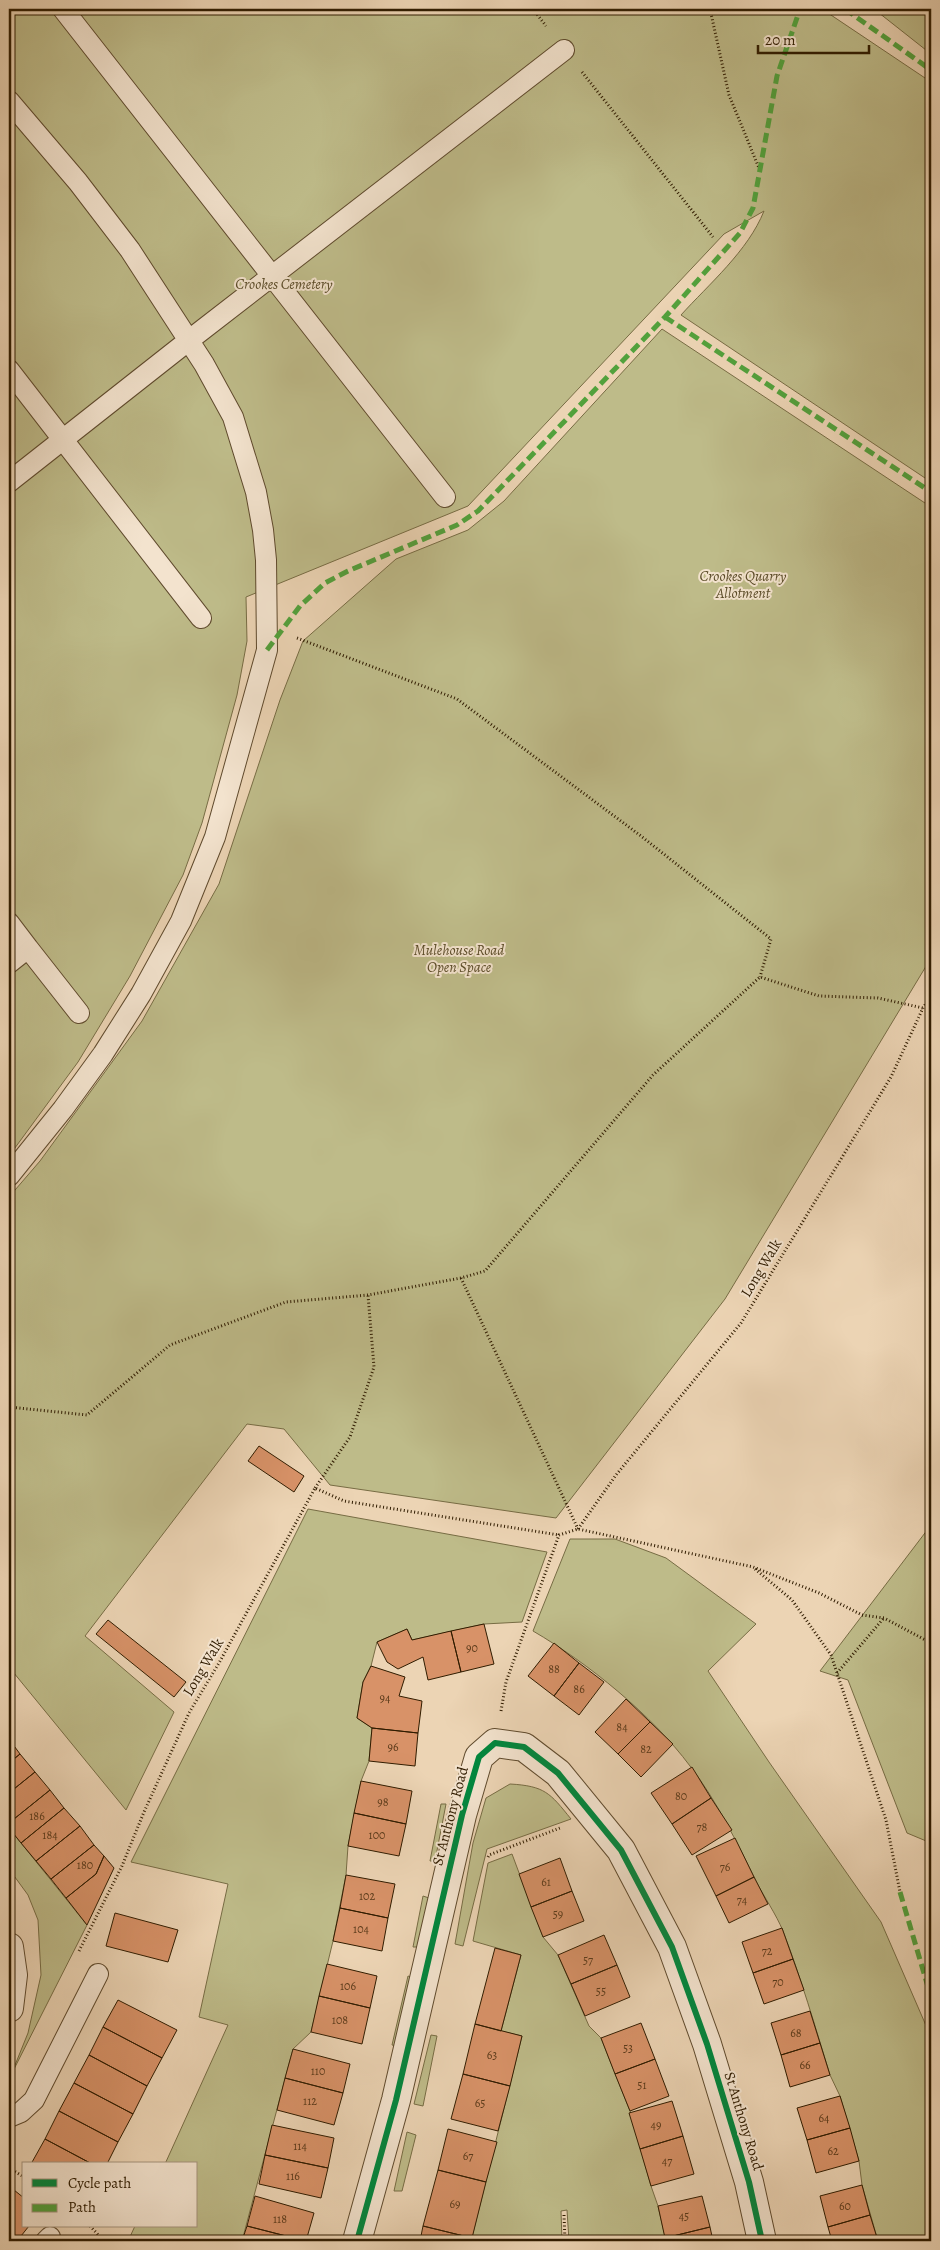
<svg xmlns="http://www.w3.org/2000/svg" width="940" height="2250" font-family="Alegreya,serif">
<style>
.green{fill:#bebb89;stroke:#776c44}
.building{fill:#d89268;stroke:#301c00}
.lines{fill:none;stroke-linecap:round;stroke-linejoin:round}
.service-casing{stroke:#5f4a2d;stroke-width:22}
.minor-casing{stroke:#5f4a2d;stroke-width:30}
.path{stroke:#301c00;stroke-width:3;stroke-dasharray:1 2.5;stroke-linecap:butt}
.service{stroke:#f3e3ce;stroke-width:20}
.minor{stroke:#f3e3ce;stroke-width:28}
.quiet{stroke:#52a13c;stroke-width:5;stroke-dasharray:10 5;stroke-linecap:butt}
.cycleway-casing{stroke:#f3e3ce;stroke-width:9}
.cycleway{stroke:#00873e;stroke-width:6}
.labels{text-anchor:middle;stroke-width:4;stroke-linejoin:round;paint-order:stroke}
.number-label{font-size:12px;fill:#5a3a1a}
.park-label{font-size:15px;font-style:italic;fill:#5b4c29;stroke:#f3e3ce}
.street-label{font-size:15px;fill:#301c00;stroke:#f3e3ce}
</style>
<rect width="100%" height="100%" fill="#ecd4b4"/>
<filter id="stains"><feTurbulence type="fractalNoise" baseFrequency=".004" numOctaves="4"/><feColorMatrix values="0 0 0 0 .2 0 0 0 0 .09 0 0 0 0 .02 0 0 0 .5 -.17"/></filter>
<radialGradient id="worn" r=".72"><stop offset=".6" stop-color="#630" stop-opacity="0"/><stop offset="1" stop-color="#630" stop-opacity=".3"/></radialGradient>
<path class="green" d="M 9,9 L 822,9 L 931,82 L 931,482 L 681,315 C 709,284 748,251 764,211 L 724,234 L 468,506 L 246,597 L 247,641 L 237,695 L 202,823 L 183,875 L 130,976 L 78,1062 L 9,1156 Z
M 874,9 L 931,9 L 931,54 Z
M 662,329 L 931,507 L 931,958 L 725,1299 L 556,1518 L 330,1485 L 284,1429 L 247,1424 L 85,1636 L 174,1712 L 126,1810 L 9,1667 L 9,1197 L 40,1161 L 142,1021 L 219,884 L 280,700 L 303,641 L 396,559 L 468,530 L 504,501 Z
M 308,1509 L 547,1552 L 522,1622 L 484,1624 L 412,1640 L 407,1629 L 377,1642 L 371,1666 L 363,1682 L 357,1718 L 372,1728 L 369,1761 L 361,1781 L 348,1846 L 346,1875 L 333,1941 L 311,2032 L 293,2049 L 242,2241 L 128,2241 L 135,2226 L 196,2226 L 196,2164 L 165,2164 L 228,2025 L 199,2017 L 228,1884 L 131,1862 Z
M 931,1525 L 931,1843 L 907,1833 L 848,1680 L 820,1671 Z
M 570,1539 L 615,1539 L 666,1558 L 756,1624 L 708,1671 L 769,1762 L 881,1922 L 931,2037 L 931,2241 L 878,2241 L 862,2185 L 859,2161 L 840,2096 L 830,2075 C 815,2026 801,1978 783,1931 C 776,1914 764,1897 756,1881 C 736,1841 717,1801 690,1766 C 652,1715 588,1663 533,1631 Z
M 510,1784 C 545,1786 550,1793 571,1819 L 487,1849 L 463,1946 L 455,1944 L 473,1843 L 486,1798 Z
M 441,1804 L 446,1804 L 435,1861 L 430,1861 Z
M 9,1828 L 87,1925 L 11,2075 L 28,2033 L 41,1975 L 38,1920 L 28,1895 L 9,1869 Z
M 512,1854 L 543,1937 L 558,1955 L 589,2026 L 601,2038 L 630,2111 L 651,2186 L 658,2206 L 666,2241 L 569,2241 L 567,2210 L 561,2211 L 562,2241 L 471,2241 L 522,2036 L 501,2031 L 521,1955 L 473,1941 L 488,1863 Z
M 423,1896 L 429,1898 L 420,1947 L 413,1947 Z
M 408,1976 L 414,1978 L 397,2046 L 392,2045 Z
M 431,2035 L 437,2036 L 423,2106 L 414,2104 Z
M 407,2132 L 416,2135 L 402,2191 L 394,2191 Z"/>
<path class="building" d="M 259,1446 L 304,1476 L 294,1492 L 248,1461 Z
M 108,1620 L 186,1682 L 174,1697 L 96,1634 Z
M 484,1624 L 494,1664 L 461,1672 L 451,1631 Z
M 407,1629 L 412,1640 L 451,1631 L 461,1672 L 428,1680 L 423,1657 L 398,1669 L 387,1662 L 377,1642 Z
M 554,1643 L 579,1663 L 554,1696 L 528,1676 Z
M 579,1663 L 604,1682 L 579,1715 L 554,1696 Z
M 371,1666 L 405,1677 L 399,1696 L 422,1701 L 418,1733 L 372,1728 L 357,1718 L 363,1682 Z
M 626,1699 L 650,1722 L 618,1754 L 595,1732 Z
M 650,1722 L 673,1744 L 641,1777 L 618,1754 Z
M 372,1728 L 418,1733 L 415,1766 L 369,1761 Z
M 9,1739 L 20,1754 L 9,1763 Z
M 20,1754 L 35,1772 L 9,1793 L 9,1763 Z
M 692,1767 L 711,1798 L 672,1824 L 651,1793 Z
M 35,1772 L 50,1790 L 9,1823 L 9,1793 Z
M 361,1781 L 412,1791 L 406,1824 L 354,1813 Z
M 50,1790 L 64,1808 L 21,1843 L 9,1828 L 9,1823 Z
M 711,1798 L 732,1830 L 692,1855 L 672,1824 Z
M 64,1808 L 80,1826 L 36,1861 L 21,1843 Z
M 354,1813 L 406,1824 L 399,1856 L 348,1846 Z
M 80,1826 L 94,1845 L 51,1879 L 36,1861 Z
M 735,1838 L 754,1877 L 716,1896 L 696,1856 Z
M 94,1845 L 104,1856 L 96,1874 L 66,1898 L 51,1879 Z
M 104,1856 L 114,1868 L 87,1925 L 66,1898 L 96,1874 Z
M 560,1858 L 572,1891 L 531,1907 L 519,1874 Z
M 346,1875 L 395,1884 L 388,1918 L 340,1908 Z
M 754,1877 L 768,1904 L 729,1923 L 716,1896 Z
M 572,1891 L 584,1921 L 543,1937 L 531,1907 Z
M 340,1908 L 388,1918 L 382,1951 L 333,1941 Z
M 115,1913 L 178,1930 L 168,1962 L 106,1946 Z
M 782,1928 L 793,1959 L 753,1973 L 742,1942 Z
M 604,1935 L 617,1965 L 571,1984 L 558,1955 Z
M 495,1948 L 521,1955 L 501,2031 L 475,2024 Z
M 793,1959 L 804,1990 L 764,2004 L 753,1973 Z
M 327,1964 L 377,1976 L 370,2008 L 319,1996 Z
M 617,1965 L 630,1997 L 585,2016 L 571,1984 Z
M 319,1996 L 370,2008 L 362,2044 L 311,2032 Z
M 118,2000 L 177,2030 L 162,2058 L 103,2027 Z
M 810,2011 L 820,2043 L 781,2055 L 771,2023 Z
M 641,2023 L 655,2059 L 615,2074 L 601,2038 Z
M 475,2024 L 522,2036 L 510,2086 L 463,2074 Z
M 103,2027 L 162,2058 L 147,2086 L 89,2055 Z
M 820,2043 L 830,2075 L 790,2087 L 781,2055 Z
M 293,2049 L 350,2064 L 343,2093 L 285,2078 Z
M 89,2055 L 147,2086 L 133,2114 L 74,2083 Z
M 655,2059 L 669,2096 L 630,2111 L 615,2074 Z
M 463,2074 L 510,2086 L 498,2131 L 451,2119 Z
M 285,2078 L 343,2093 L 334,2125 L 277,2110 Z
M 74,2083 L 133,2114 L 118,2142 L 59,2111 Z
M 840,2096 L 850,2128 L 807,2140 L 797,2108 Z
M 672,2101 L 683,2136 L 640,2149 L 629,2113 Z
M 59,2111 L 118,2142 L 107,2164 L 92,2164 L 45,2139 Z
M 272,2125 L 334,2138 L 328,2168 L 265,2155 Z
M 850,2128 L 859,2161 L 816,2173 L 807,2140 Z
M 448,2129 L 497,2142 L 486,2182 L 438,2170 Z
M 683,2136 L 694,2174 L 651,2186 L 640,2149 Z
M 45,2139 L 92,2164 L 31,2164 Z
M 265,2155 L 328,2168 L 321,2198 L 259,2184 Z
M 438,2170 L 486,2182 L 472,2238 L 423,2226 Z
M 862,2185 L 870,2215 L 828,2227 L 820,2196 Z
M 9,2186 L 24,2198 L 24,2226 L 29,2226 L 17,2241 L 9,2241 Z
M 255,2196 L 314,2213 L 306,2241 L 247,2226 Z
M 702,2196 L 710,2227 L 665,2238 L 658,2206 Z
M 870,2215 L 878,2241 L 832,2241 L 828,2227 Z
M 247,2226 L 305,2241 L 242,2241 Z
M 423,2226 L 472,2238 L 471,2241 L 420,2241 Z
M 710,2227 L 713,2241 L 666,2241 L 665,2238 Z"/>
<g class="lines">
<g class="service-casing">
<path id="service" d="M 63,9 L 445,497
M 9,101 L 78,182 L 130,250 L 204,364 L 233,417 L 256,492 L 263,530 L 266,560 L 267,650 L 215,837 L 181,921 L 141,994 L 103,1054 L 63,1109 L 9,1176
M 9,370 L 201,618
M 9,482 L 188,341 L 564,50
M 9,923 L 28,948 L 9,963
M 28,948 L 79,1013
M 9,2117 L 21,2112 L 34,2100 L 98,1974
M 46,2241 L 50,2237"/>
</g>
<g class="minor-casing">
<path id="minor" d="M 9,1947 L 13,1975 L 9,2008
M 357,2241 L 396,2100 L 462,1815 L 479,1757 L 495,1743 L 524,1747 L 558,1773 L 621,1850 L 672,1947 L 707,2044 L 749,2182 L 762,2241"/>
</g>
<path class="path" d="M 533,9 L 546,26
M 710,9 L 729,95 L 759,168
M 582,72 L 713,237
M 297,638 L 457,699 L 641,836 L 771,939 L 760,977
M 461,1278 L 578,1529
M 9,1407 L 87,1415 L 170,1345 L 286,1302 L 368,1295 L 461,1278 L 485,1271 L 653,1075 L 760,977 L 819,996 L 878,998 L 923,1008
M 315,1488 L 350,1437 L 374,1367 L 368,1295
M 578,1529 L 616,1475 L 741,1323 L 891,1077 L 923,1008 L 931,996
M 755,1569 L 792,1600 L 831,1655 L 886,1820 L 900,1892
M 837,1673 L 883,1619
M 501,1711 L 506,1682 L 559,1535 L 578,1529 L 753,1567 L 819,1593 L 862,1615 L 884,1618 L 931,1643
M 488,1857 L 489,1855 L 560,1828
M 79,1951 L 122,1866 L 144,1812 L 189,1713 L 219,1663 L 315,1488 L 344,1501 L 559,1535
M 9,2168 L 24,2177
M 564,2215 L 565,2241
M 90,2226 L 104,2241"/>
<use href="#service" class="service"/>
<use href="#minor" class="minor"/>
<path class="quiet" d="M 845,9 L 931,70
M 665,317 L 931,492
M 267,650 L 300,606 L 325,583 L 348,571 L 457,525 L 478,511 L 665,317 L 740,233 L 753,208 L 777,76 L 800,9
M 900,1892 L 931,1997"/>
<g class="cycleway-casing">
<path id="cycleway" d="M 357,2241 L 396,2100 L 462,1815 L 479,1757 L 495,1743 L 524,1747 L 558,1773 L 621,1850 L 672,1947 L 707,2044 L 749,2182 L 762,2241"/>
</g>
<use href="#cycleway" class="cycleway"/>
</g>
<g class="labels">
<g class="number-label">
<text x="472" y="1652">90</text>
<text x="554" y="1673">88</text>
<text x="579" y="1693">86</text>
<text x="385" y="1702">94</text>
<text x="622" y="1731">84</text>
<text x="393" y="1751">96</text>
<text x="646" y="1753">82</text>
<text x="681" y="1800">80</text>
<text x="383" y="1806">98</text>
<text x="37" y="1820">186</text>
<text x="702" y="1831">78</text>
<text x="50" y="1839">184</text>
<text x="377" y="1839">100</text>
<text x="85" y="1869">180</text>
<text x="725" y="1871">76</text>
<text x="546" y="1886">61</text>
<text x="367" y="1900">102</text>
<text x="742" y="1904">74</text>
<text x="558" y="1918">59</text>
<text x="361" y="1933">104</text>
<text x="767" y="1955">72</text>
<text x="588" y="1964">57</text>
<text x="778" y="1986">70</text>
<text x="348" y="1990">106</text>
<text x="601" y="1995">55</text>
<text x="340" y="2024">108</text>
<text x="796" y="2037">68</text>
<text x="628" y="2052">53</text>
<text x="492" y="2059">63</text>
<text x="805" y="2069">66</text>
<text x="318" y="2075">110</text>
<text x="642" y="2089">51</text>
<text x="310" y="2105">112</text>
<text x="480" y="2107">65</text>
<text x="824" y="2122">64</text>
<text x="656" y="2129">49</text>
<text x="300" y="2150">114</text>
<text x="833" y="2155">62</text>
<text x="468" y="2160">67</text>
<text x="667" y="2165">47</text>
<text x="293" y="2180">116</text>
<text x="455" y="2208">69</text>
<text x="845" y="2210">60</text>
<text x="684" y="2220">45</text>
<text x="280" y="2223">118</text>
</g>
<g class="park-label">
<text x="284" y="289">Crookes Cemetery</text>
<text x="743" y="581">Crookes Quarry<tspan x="743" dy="17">Allotment</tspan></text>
<text x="459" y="955">Mulehouse Road<tspan x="459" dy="17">Open Space</tspan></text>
</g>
<g class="street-label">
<text transform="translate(761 1268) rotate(-59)" y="5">Long Walk</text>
<text transform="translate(203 1667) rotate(-59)" y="5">Long Walk</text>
<text transform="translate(450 1816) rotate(-75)" y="5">St Anthony Road</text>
<text transform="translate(744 2121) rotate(73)" y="5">St Anthony Road</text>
</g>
</g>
<rect width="940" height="2250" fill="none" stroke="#ecd4b4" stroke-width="30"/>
<rect x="10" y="10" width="920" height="2230" fill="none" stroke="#301c00" stroke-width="2.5"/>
<rect x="15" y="15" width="910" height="2220" fill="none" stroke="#301c00"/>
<rect x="22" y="2162" width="175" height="65" fill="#f3e3ce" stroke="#a5937c"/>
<rect x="32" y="2179" width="25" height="8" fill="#00873e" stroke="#a5937c"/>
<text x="68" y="2188" font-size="15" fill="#301c00">Cycle path</text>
<rect x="32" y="2204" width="25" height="8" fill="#52a13c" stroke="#a5937c"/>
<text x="68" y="2212" font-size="15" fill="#301c00">Path</text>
<path d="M758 45v8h111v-8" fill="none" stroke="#301c00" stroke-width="2.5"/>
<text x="765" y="45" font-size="15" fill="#301c00" stroke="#f3e3ce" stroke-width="4" paint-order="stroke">20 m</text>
<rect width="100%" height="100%" filter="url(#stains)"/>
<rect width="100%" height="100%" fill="url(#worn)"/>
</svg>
